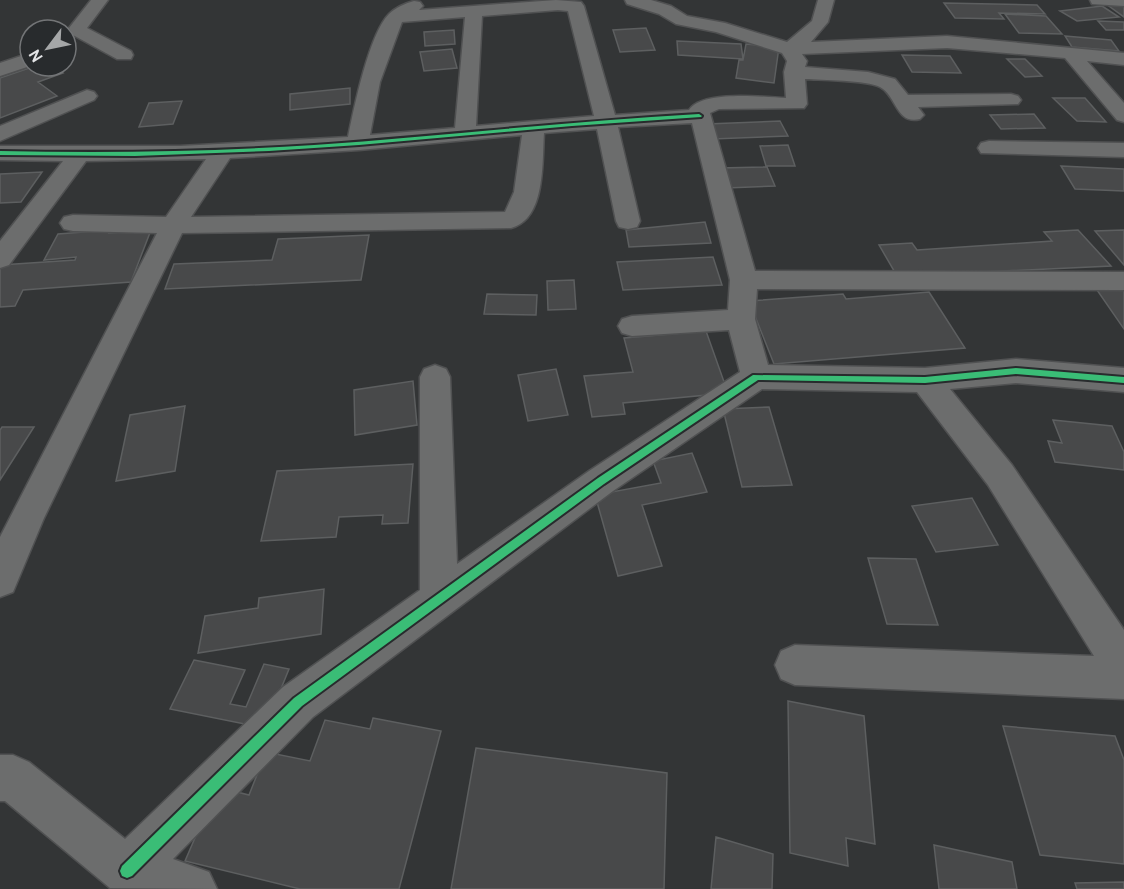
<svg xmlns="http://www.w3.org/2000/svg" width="1124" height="889" font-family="Overpass,sans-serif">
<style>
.building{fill:#48494a;stroke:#5d5f60;stroke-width:1.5}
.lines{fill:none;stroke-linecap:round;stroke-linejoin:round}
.minor-casing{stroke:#505152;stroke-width:3}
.minor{fill:#6c6d6d;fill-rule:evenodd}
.cycleway-casing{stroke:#282b2d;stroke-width:4}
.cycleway{fill:#3abd76;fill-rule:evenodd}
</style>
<rect width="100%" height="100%" fill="#333536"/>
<path class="building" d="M 944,3 L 1037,5 L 1045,14 L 999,13 L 1004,19 L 955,18 Z
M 1124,3 L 1124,17 L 1106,4 Z
M 1102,6 L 1119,17 L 1077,21 L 1060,11 Z
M 1005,14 L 1046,16 L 1062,34 L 1019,33 Z
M 1098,21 L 1124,22 L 1124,30 L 1106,30 Z
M 646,28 L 655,50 L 620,52 L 613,30 Z
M 454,30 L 455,44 L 425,46 L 424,32 Z
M 1065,36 L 1111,40 L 1119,51 L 1072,47 Z
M 677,41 L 741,44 L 743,59 L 678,55 Z
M 746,44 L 779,47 L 774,83 L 736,78 L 739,60 L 743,60 Z
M 452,49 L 457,68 L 424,71 L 420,52 Z
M 902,55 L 950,56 L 961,73 L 912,72 Z
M 1007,59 L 1025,59 L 1042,76 L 1025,77 Z
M 35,66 L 54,66 L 63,73 L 38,82 L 57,96 L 0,118 L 0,78 Z
M 350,88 L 350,104 L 290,110 L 290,94 Z
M 1053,98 L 1085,98 L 1106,122 L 1077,121 Z
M 182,101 L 173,124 L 139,127 L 149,103 Z
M 1034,114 L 1045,128 L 1001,129 L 990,115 Z
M 780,121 L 788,136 L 712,139 L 707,124 Z
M 788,145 L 795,166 L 766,166 L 760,146 Z
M 1061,166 L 1124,169 L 1124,191 L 1075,189 Z
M 767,167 L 775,186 L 726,188 L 719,168 Z
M 42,172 L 21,202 L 0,203 L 0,174 Z
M 705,222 L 711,243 L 629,247 L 626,230 Z
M 110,230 L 109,233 L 151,230 L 131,282 L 23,290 L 15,306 L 0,307 L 0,265 L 75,260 L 76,257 L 44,260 L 58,234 Z
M 1078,230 L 1111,266 L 897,276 L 879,245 L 912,243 L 917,250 L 1052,241 L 1044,232 Z
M 1124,230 L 1124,265 L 1095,231 Z
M 369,235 L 361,280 L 165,289 L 174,264 L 272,260 L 278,239 Z
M 713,257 L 722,285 L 623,290 L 617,262 Z
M 574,280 L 576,309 L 548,310 L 547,281 Z
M 1097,290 L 1124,290 L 1124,329 Z
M 929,292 L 965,348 L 774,364 L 749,301 L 843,294 L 846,299 Z
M 487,294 L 537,295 L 536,315 L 484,314 Z
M 706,331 L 728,393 L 623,403 L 625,414 L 592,417 L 584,376 L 633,372 L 624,338 Z
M 556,369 L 568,415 L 528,421 L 518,375 Z
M 413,381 L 417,425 L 355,435 L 354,390 Z
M 185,406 L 175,471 L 116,481 L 130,415 Z
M 769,407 L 792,485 L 742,487 L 723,409 Z
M 1053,420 L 1112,426 L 1124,452 L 1124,470 L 1055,462 L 1048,441 L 1062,443 Z
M 2,427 L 34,427 L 0,480 L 0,430 Z
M 692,453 L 707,492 L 642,505 L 662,566 L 618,576 L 595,495 L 661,483 L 653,461 Z
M 413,464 L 408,523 L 382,524 L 383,515 L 339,517 L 336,537 L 261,541 L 277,471 Z
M 972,498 L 998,545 L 936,552 L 912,506 Z
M 868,558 L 916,559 L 938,625 L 887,624 Z
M 324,589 L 321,634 L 198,653 L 205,616 L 258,608 L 259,598 Z
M 194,660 L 245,670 L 230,704 L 246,707 L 264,664 L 289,669 L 265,728 L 170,709 Z
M 788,701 L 864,716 L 875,844 L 846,838 L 848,866 L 790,853 Z
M 373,718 L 441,731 L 399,889 L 300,889 L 185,861 L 217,787 L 249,795 L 266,752 L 310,761 L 325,720 L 370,729 Z
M 1003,726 L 1115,736 L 1124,760 L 1124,864 L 1040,855 Z
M 476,748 L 667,773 L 664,889 L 451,889 Z
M 716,837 L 773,854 L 772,889 L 711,889 Z
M 934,845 L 1012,862 L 1017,889 L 939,889 Z
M 1124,882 L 1124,889 L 1077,889 L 1075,883 Z"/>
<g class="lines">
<g class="minor-casing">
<path id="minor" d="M 91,0 L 108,0 L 87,28 L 131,51 L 133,55 L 131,59 L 117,59 L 73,35 L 69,28 Z
M 556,0 L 581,2 L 584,6 L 615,115 L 689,110 C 702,90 763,97 786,98 L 784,72 L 787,61 L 782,53 L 716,32 L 676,24 L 659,14 L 627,4 L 625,0 L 651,0 L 671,6 L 687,16 L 725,23 L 787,42 L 812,21 L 818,0 L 834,0 L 828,22 L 811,42 L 947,36 L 1124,53 L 1124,65 L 1087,61 L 1124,103 L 1124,122 L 1117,120 L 1065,58 L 947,48 L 802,54 L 807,61 L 805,67 L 868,72 L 895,79 L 908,95 L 1011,94 L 1018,96 L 1021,100 L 1018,104 L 918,107 L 924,115 L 920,119 C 896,125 897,96 880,87 C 867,80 821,80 805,79 L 807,104 L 804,108 L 719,109 L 710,113 L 755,271 L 1124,272 L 1124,290 L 757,289 L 755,319 L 768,365 L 925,368 L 1016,359 L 1124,368 L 1124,392 L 1016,383 L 950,389 L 1012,465 L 1124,630 L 1124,699 L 795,685 L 781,679 L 775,665 L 781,651 L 795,645 L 1094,656 L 988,485 L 917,392 L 762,389 L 613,491 L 313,717 L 173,859 L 209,872 L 217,889 L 110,888 L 5,801 L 0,801 L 0,755 L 13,755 L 29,762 L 125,839 L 283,687 L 420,590 L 420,377 L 424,369 L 435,365 L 446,369 L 450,377 L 457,564 L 589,471 L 740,372 L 729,330 L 632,336 L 622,333 L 618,326 L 622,319 L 632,316 L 728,310 L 730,280 L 692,123 L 618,127 L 640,221 L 637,227 L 628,229 L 619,227 L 616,221 L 597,129 L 544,133 C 542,162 546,219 511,228 L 182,233 L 44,518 L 13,592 L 0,597 L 0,537 L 157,233 L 73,231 L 64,229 L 60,223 L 64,217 L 73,215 L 166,217 L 206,159 L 86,161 L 9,265 L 0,268 L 0,241 L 63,161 L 0,160 L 0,146 L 180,146 L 348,137 C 354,108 369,34 389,14 C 395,8 406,3 414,1 L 420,2 L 423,6 L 419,10 ZM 558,10 L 568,11 L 594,116 L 476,126 L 482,16 ZM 465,17 L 455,128 L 370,135 L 380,82 L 402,22 ZM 522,135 L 514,192 L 505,212 L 191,217 L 230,158 L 359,150 Z
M 1090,0 L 1124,0 L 1124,6 L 1092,4 Z
M 30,53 L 30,66 L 0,76 L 0,63 Z
M 87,90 L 94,92 L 97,96 L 94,100 L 0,141 L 0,126 Z
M 989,141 L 1124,143 L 1124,157 L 981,153 L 978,148 L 981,143 Z"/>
</g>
<use href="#minor" class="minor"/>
<g class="cycleway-casing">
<path id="cycleway" d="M 699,114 L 702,116 L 701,117 L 572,126 L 359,145 L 269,151 L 135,156 L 0,155 L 0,151 C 105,153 209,152 314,145 C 442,136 570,121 699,114 Z
M 1016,368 L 1124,377 L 1124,383 L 1016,374 L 925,383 L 758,380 L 604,484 L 302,706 L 132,876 L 127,878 L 122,876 L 120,871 L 122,866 L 294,698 L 598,478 L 753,375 L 925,377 Z"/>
</g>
<use href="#cycleway" class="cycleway"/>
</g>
<g transform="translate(48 48) rotate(238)"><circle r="28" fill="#282b2d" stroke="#737577" stroke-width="1.5"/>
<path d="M0-4.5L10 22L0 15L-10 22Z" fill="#a5a7a8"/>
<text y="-9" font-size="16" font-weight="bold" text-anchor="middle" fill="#e3e4e6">N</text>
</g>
</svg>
